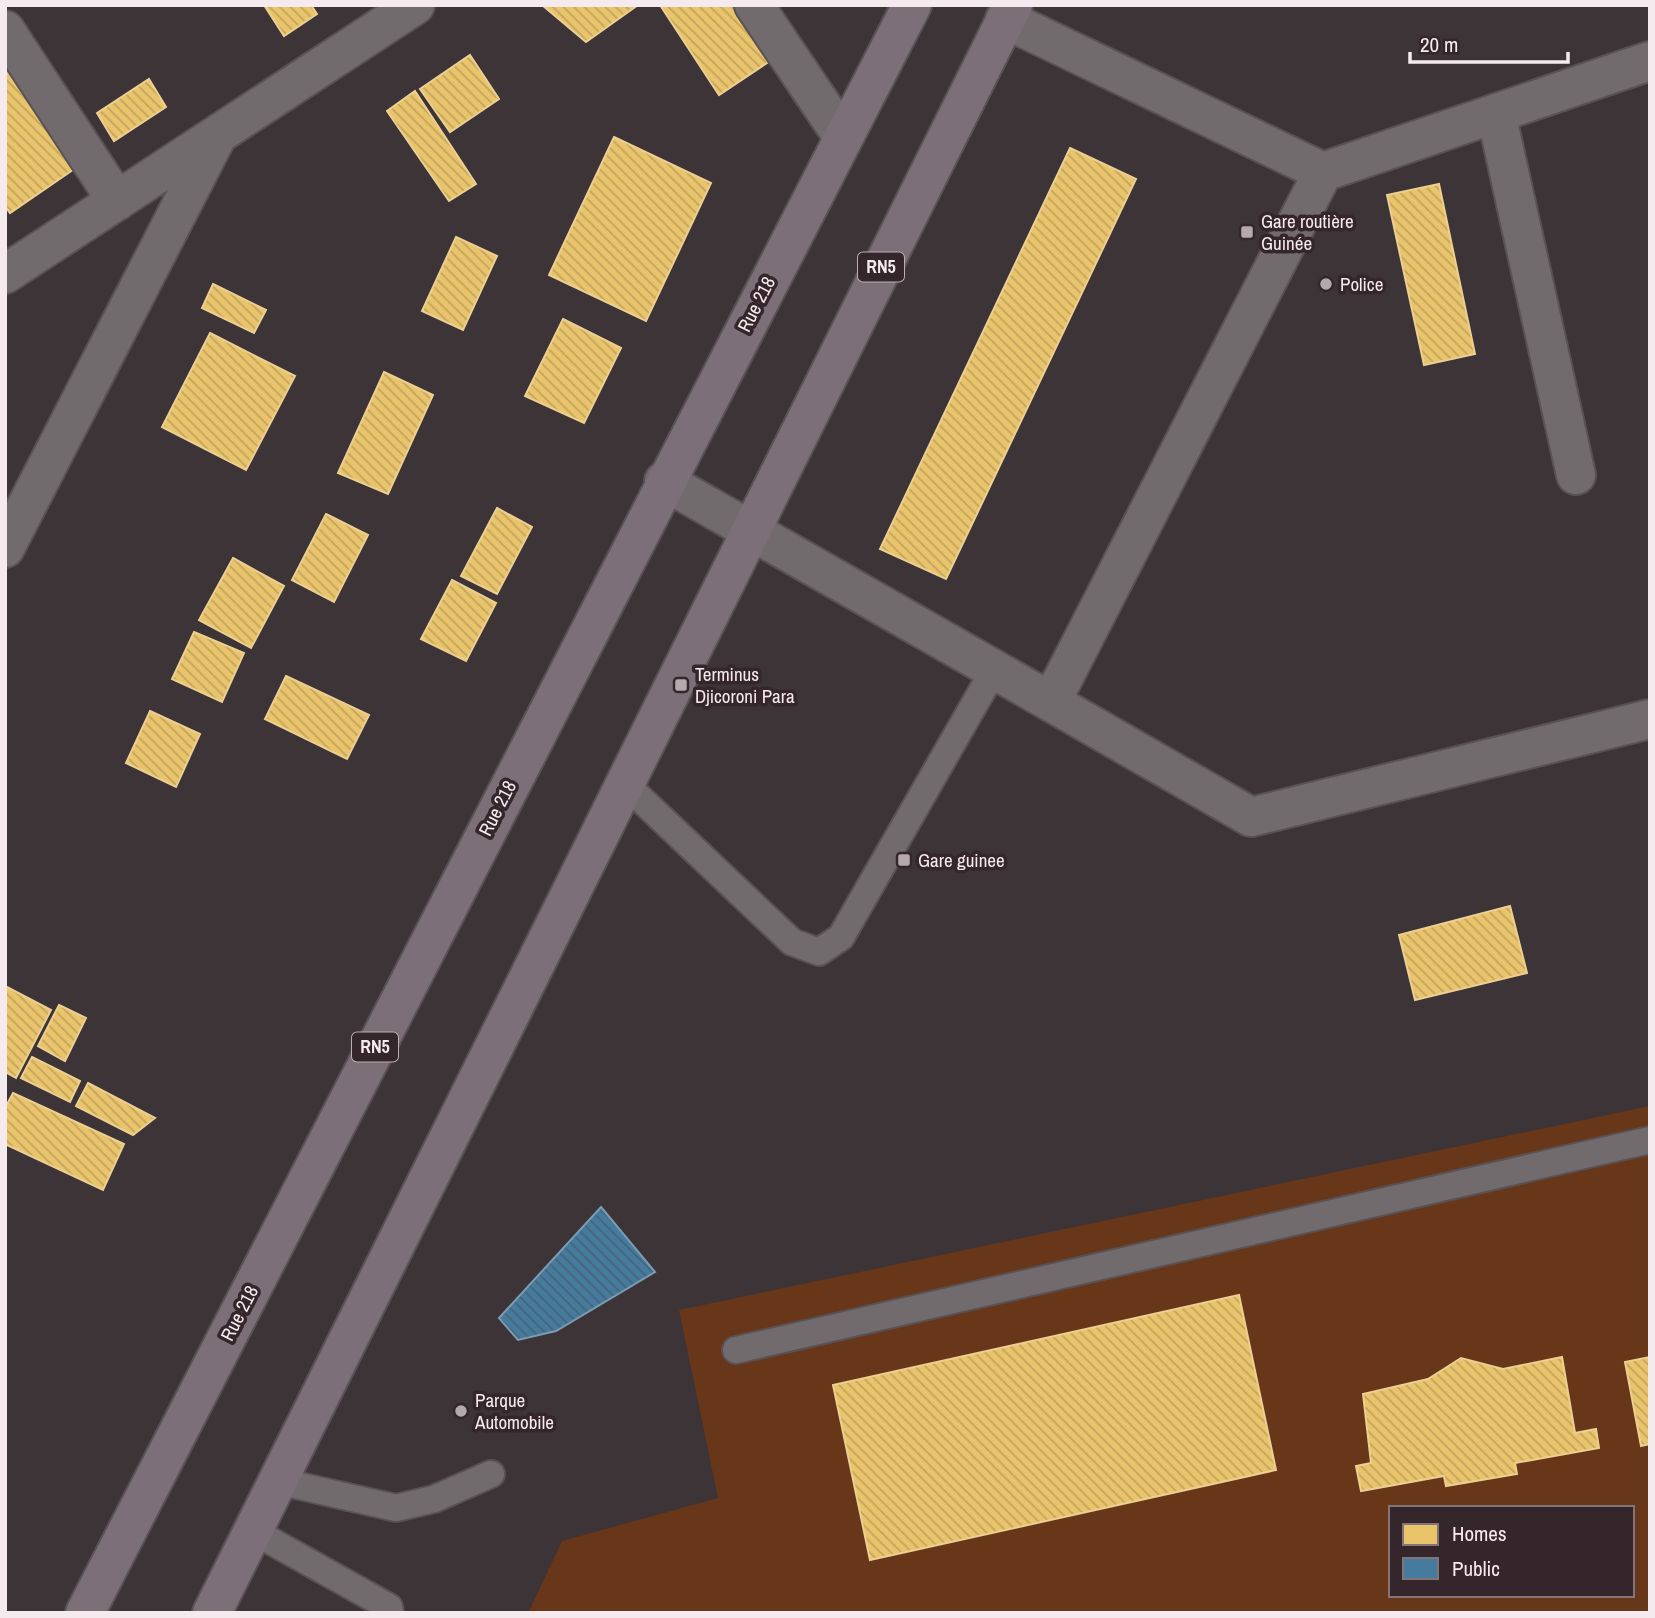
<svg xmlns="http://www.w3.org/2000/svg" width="1655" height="1618" font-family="'Archivo Narrow',sans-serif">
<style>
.pitch{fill:#683619;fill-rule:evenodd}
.homes{fill:url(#homes-back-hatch);stroke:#edcf91;stroke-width:2}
.public{fill:url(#public-back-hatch);stroke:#7a9cb5;stroke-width:2}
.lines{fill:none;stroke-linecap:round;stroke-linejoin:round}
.lane-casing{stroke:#595254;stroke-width:30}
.street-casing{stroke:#595254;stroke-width:42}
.highway-casing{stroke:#595254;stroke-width:42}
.lane{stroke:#726b6d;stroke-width:26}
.street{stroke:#726b6d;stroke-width:38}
.highway{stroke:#7c6f77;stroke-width:38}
.poi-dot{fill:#b4aaad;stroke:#35262b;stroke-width:2.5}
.labels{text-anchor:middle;stroke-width:7;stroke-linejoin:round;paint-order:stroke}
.shield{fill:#35262b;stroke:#bbafb3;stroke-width:2}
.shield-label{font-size:18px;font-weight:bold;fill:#f5eaed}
.poi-label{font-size:19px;fill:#f5eaed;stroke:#35262b;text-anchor:start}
.street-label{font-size:19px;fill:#f5eaed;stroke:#35262b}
</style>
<defs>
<pattern id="homes-back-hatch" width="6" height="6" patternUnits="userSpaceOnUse" patternTransform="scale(1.75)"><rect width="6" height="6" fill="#e9c46a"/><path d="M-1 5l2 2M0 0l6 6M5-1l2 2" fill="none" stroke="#c1a461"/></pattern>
<pattern id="public-back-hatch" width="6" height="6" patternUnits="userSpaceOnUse" patternTransform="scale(1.75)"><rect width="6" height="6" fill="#457b9d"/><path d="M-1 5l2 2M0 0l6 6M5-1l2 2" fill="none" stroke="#476376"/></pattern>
</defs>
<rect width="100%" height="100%" fill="#3c3436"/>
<path class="pitch" d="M 1650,1106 L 1650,1613 L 528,1613 L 562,1541 L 718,1498 L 679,1310 ZM 1391,1508 L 1632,1508 L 1632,1595 L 1391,1595 Z"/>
<path class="homes" d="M 264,5 L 311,5 L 317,14 L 284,36 Z
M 542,5 L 638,5 L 586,42 Z
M 660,5 L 738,5 L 773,59 L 719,95 Z
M 5,55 L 80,165 L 10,213 L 5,206 Z
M 470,55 L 499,99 L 450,132 L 420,89 Z
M 149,79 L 166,107 L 114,141 L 97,113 Z
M 415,91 L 476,184 L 449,201 L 387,111 Z
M 614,137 L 711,183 L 646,321 L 549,275 Z
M 1070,148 L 1136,179 L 946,579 L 880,549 Z
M 1439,184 L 1475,354 L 1424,365 L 1387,195 Z
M 456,237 L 497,256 L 463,330 L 422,311 Z
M 213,284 L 266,310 L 254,333 L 202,308 Z
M 563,319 L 621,348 L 584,423 L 525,396 Z
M 210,333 L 295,376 L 246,470 L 162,427 Z
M 384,372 L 433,395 L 388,494 L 338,473 Z
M 497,508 L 532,527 L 497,594 L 461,576 Z
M 326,514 L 368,535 L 334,602 L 292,580 Z
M 233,558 L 284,586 L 251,648 L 199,620 Z
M 452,580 L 496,603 L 466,661 L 421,639 Z
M 194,632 L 244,653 L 222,702 L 172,679 Z
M 286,676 L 369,715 L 347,759 L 265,719 Z
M 150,711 L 200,734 L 176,787 L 126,763 Z
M 1510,906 L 1527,973 L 1415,1000 L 1399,935 Z
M 5,986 L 51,1010 L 16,1078 L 5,1072 Z
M 59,1005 L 86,1018 L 65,1061 L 38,1046 Z
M 32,1057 L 80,1081 L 70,1102 L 21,1078 Z
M 88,1083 L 155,1118 L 133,1135 L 76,1106 Z
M 13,1093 L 124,1144 L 103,1190 L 5,1144 L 5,1108 Z
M 1239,1295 L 1276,1470 L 870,1560 L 833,1385 Z
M 1562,1357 L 1575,1433 L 1596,1429 L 1599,1448 L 1515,1463 L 1517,1474 L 1446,1486 L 1444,1476 L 1361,1491 L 1356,1466 L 1371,1463 L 1363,1394 L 1428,1379 L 1461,1358 L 1503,1369 Z
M 1650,1357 L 1650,1444 L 1641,1446 L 1625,1362 Z"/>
<path class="public" d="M 601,1207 L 655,1272 L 556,1331 L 518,1340 L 499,1318 Z"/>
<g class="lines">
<g class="lane-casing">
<path id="lane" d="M 624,783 L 792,942 L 819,952 L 841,937 L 994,670
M 736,1350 L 1650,1140
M 278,1481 L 396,1508 L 434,1499 L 491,1474
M 253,1531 L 389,1607 L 390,1613"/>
</g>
<g class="street-casing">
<path id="street" d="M 754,5 L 843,137
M 1005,19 L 1323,172
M 5,30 L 117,201
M 1650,61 L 1323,172 L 1051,702 L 1251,817 L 1650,719
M 1496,113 L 1576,475
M 5,274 L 415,5
M 664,481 L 1051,702
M 5,548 L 217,136"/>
</g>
<g class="highway-casing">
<path id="highway" d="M 85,1613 L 912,5
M 212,1613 L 1013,5"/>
</g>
<use href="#lane" class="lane"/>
<use href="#street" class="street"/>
<use href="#highway" class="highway"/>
</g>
<g class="poi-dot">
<rect x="1240" y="225" width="14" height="14" rx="3.5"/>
<circle cx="1326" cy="284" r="7"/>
<rect x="674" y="678" width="14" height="14" rx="3.5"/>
<rect x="897" y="853" width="14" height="14" rx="3.5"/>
<circle cx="461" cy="1411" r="7"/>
</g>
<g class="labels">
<g class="shield">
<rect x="858" y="252.5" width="46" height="29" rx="5"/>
<rect x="352" y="1032.5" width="46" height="29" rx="5"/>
</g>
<g class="shield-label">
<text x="881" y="273">RN5</text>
<text x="375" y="1053">RN5</text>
</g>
<g class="poi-label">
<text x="1261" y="228">Gare routière<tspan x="1261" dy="22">Guinée</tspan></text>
<text x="1340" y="291">Police</text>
<text x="695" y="681">Terminus<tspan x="695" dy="22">Djicoroni Para</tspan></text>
<text x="918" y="867">Gare guinee</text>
<text x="475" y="1407">Parque<tspan x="475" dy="22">Automobile</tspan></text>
</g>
<g class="street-label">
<text transform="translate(756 304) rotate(-63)" y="7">Rue 218</text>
<text transform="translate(497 808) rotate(-63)" y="7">Rue 218</text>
<text transform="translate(239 1313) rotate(-63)" y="7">Rue 218</text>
</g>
</g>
<rect width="1655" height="1618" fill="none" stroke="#f5eaed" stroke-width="14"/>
<rect x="1389" y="1506" width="245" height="91" fill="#35262b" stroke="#827479" stroke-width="2"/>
<rect x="1403" y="1524" width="35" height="21" fill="#e9c46a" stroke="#827479" stroke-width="2"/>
<text x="1452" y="1541" font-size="21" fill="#f5eaed">Homes</text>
<rect x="1403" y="1558" width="35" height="21" fill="#457b9d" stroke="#827479" stroke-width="2"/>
<text x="1452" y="1576" font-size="21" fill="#f5eaed">Public</text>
<path d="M1410 52v10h158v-10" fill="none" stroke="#f5eaed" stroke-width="3.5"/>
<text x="1420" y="52" font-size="21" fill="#f5eaed" stroke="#35262b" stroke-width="5" paint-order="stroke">20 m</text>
</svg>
